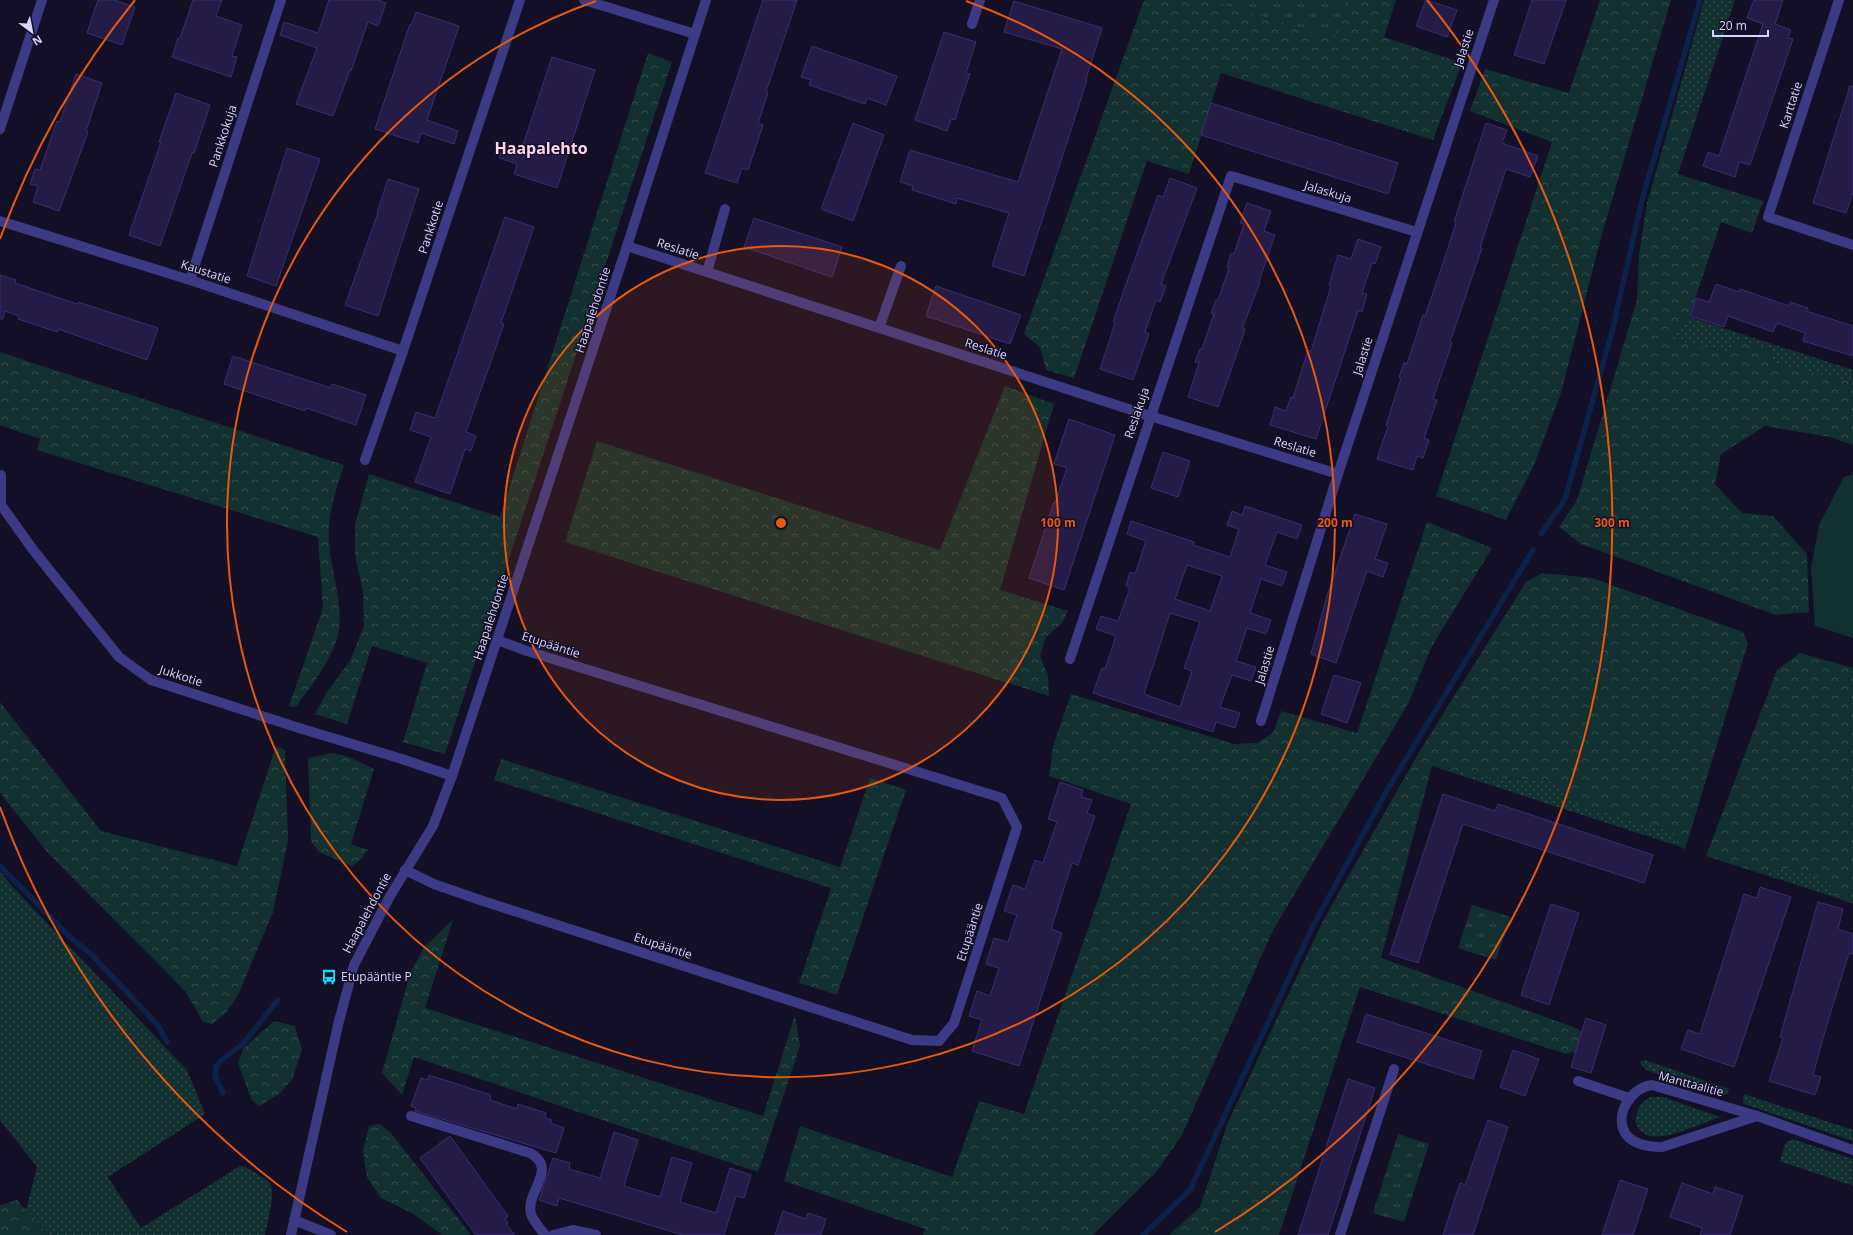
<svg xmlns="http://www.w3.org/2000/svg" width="1853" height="1235" font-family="'Open Sans',sans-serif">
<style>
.grass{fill:url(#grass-dots)}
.forest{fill:url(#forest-crowns)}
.park{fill:url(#park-tufts)}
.pitch{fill:#12302f}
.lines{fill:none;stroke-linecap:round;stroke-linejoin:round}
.stream{stroke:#0c2248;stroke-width:5.5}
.building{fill:#241b47;stroke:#3b2d73;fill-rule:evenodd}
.service{stroke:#3d3a85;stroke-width:10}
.minor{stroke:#3d3a85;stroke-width:10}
.tertiary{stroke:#3d3a85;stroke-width:10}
.ring{fill:none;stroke:#e8590c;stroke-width:2}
.labels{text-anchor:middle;stroke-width:3;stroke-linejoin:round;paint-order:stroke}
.street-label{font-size:12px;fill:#d9d4ff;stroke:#130f26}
.poi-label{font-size:12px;fill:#d9d4ff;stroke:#130f26;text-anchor:start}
.district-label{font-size:16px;font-weight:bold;fill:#ffd6f0;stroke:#130f26}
.centre{fill:#e8590c;stroke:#130f26;stroke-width:2}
.ring-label{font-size:12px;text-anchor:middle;font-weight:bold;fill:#e8590c;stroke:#130f26;stroke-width:3;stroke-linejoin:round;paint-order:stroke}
</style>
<defs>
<pattern id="grass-dots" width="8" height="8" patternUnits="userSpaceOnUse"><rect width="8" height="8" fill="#12302f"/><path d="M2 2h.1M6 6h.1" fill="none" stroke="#344d4e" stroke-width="1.8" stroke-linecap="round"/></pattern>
<pattern id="forest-crowns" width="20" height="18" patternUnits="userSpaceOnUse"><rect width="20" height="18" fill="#12302f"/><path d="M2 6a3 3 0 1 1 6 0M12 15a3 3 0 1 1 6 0" fill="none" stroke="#344d4e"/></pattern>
<pattern id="park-tufts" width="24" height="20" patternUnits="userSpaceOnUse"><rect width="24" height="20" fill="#12302f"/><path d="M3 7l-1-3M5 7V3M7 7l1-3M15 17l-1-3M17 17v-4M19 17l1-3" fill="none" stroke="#344d4e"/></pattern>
</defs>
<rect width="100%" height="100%" fill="#130f26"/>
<path class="grass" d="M 1704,0 L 1735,0 L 1698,113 L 1675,105 Z
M 1689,317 L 1853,370 L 1853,382 L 1772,363 L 1770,349 L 1735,340 L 1730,353 L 1668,338 Z
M 1432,766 L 1487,778 L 1544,779 L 1556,783 L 1567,798 L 1576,805 L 1674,832 L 1678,846 Z
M 1778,868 L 1806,872 L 1830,883 L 1834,897 L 1762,874 Z
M 0,871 L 12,886 L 187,1070 L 205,1114 L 108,1177 L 141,1228 L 240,1166 L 244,1166 C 252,1171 262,1176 269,1182 C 277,1190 267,1224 265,1235 L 50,1235 L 26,1210 L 37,1167 L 0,1120 Z
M 1645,1060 L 1729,1089 L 1728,1093 L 1722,1096 L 1646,1070 L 1639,1062 Z
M 1744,1094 L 1853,1130 L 1853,1141 L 1744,1104 L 1743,1099 Z
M 1651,1097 L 1663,1097 L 1720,1117 C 1711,1121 1701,1124 1691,1128 C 1674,1134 1643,1147 1635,1121 C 1638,1109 1639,1102 1651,1097 Z
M 1792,1139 L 1853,1159 L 1853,1186 L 1780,1161 L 1785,1144 Z"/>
<path class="forest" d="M 1144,0 L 1396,0 L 1384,37 L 1462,63 L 1433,140 L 1221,73 L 1189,174 L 1147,161 L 1074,378 L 1046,370 L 1040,347 L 1024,334 Z
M 1600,0 L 1671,0 L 1602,234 L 1561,393 L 1534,465 L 1506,520 L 1436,496 L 1552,142 L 1470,111 L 1485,69 L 1569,93 Z
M 648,53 L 672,62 L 445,754 L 403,742 L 427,663 L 372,646 L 347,724 L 315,714 L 327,692 L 350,661 L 364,626 L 363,592 L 355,555 L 355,525 L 369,474 L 500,517 Z
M 1675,105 L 1698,113 L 1678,174 L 1763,201 L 1752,233 L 1721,222 L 1689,317 L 1668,338 L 1729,353 L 1735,340 L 1770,349 L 1772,363 L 1853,382 L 1853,445 L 1830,437 L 1765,426 L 1721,454 L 1715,484 L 1742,513 L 1773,516 L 1807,554 L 1809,612 L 1776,615 L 1581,544 L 1559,527 L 1577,500 L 1637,300 L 1639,255 L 1647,203 Z
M 0,352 L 344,465 C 336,490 327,516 329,543 C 331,572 346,611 337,639 C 329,664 311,686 296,707 L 289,706 L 323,608 L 318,537 L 37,450 L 40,439 L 0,425 Z
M 1005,386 L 1054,404 L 1000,590 L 1068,611 L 1062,623 L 1046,637 L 1040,656 L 1048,675 L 1049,696 L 565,542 L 597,441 L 940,550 Z
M 1427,522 L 1492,548 L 1431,648 L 1408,704 L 1273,930 L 1182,1135 L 1157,1171 L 1093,1235 L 923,1235 L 925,1229 L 784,1181 L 800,1126 L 952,1177 L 979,1101 L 1024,1114 L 1131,804 L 1049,776 L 1053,746 L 1071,694 L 1234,744 L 1257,743 L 1273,733 L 1281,711 L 1357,733 Z
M 1542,573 L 1592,578 L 1743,632 L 1748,643 L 1685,849 L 1678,846 L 1674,832 L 1576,805 L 1567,798 L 1556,783 L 1544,779 L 1487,778 L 1432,766 L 1381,958 L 1576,1028 L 1597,1041 L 1597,1056 L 1572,1052 L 1566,1054 L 1360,987 L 1279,1235 L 1169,1235 L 1200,1207 L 1228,1122 L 1324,919 L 1421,749 L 1526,582 Z
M 1800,653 L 1853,668 L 1853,904 L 1834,897 L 1829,883 L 1806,872 L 1778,868 L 1762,874 L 1706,856 L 1777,670 Z
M 0,702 L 101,831 L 237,866 L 276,746 L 285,750 L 288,841 L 273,912 L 239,993 L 226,1013 L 212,1024 L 203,1022 L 186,992 L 48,853 L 0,793 Z
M 333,753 L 349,757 L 374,769 L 351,844 L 368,850 L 361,859 L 352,866 L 319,852 L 311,841 L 308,758 Z
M 501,759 L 840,867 L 870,778 L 906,790 L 837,995 L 799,983 L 831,888 L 494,780 Z
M 453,920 L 425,1008 L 763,1116 L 795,1015 L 800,1046 L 758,1172 L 414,1057 L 402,1095 L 382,1073 L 410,974 L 424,947 Z
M 274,1021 L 295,1026 L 302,1050 L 292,1080 L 279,1094 L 259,1106 L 251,1099 L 238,1063 L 243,1049 Z
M 380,1124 L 391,1133 L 471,1235 L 442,1235 L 412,1213 L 381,1198 L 367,1177 L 363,1151 L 369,1126 Z
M 17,1200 L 49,1235 L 0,1235 L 0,1205 Z"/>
<path class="park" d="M 1209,0 L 1346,0 L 1335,38 Z
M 1472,905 L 1511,917 L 1496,960 L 1458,948 Z
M 1398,1134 L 1429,1144 L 1404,1222 L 1373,1213 Z"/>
<path class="pitch" d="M 1853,474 L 1853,638 L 1815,626 L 1811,568 L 1819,525 L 1844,477 Z"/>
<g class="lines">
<path class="stream" d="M 1541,534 L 1565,499 L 1612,332 L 1642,200 L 1700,0
M 0,866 L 72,939 L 91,954 L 157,1024 L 167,1042
M 223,1093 L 215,1076 L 216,1066 L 225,1057 L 243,1044 L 278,1000
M 1143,1235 L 1190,1190 L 1313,926 L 1386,792 L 1533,550"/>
</g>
<path class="building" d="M 98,0 L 114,0 L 135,7 L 122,45 L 87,33 Z
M 193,0 L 222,0 L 216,16 L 242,25 L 232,56 L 237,57 L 231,77 L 172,57 L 178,38 L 180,38 Z
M 329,0 L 378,0 L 386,3 L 378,26 L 368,22 L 351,71 L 350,70 L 333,116 L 296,104 L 317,48 L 280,35 L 284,22 L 318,33 Z
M 763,0 L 797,0 L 766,92 L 768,93 L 758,123 L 763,125 L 748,170 L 742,168 L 737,183 L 705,173 Z
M 1426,0 L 1457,10 L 1447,37 L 1416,26 Z
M 1532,0 L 1566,0 L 1544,64 L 1514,55 Z
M 1754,0 L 1783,0 L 1775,24 L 1791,30 L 1788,38 L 1793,39 L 1750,165 L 1739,162 L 1735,177 L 1703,166 L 1708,152 L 1719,156 L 1763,24 L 1747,18 Z
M 1014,1 L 1102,28 L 1086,79 L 1087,80 L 1024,276 L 992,266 L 1009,213 L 957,198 L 956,204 L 912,190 L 913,186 L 900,182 L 910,150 L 1018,182 L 1062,49 L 1004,32 Z
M 416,12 L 459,26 L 427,120 L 458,131 L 454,144 L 421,133 L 418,143 L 375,129 L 410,24 L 412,24 Z
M 944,32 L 976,42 L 966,73 L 970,74 L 961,100 L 955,120 L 951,119 L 947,131 L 915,120 Z
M 812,46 L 897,76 L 886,105 L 867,98 L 865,104 L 809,85 L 811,80 L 801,77 Z
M 552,57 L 595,70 L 557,188 L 514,174 L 517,164 L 499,158 L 503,145 L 521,151 Z
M 76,74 L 102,83 L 86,131 L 88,132 L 59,211 L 33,202 L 38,186 L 30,184 L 35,169 L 40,170 L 57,121 L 60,122 Z
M 1850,86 L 1853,86 L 1853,192 L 1846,213 L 1813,203 Z
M 176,93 L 210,105 L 194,153 L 192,153 L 160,246 L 129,235 L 161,142 L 159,142 Z
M 1211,103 L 1398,163 L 1388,194 L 1201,135 Z
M 853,123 L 884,135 L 853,221 L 821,209 Z
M 1486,123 L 1507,130 L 1502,143 L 1538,156 L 1530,177 L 1506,169 L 1480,247 L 1482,248 L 1450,342 L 1452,343 L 1433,399 L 1437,400 L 1424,438 L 1429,440 L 1423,458 L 1417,456 L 1413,470 L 1377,459 L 1388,426 L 1386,425 L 1401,378 L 1399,377 L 1404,363 L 1407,364 L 1423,315 L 1425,316 L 1440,272 L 1456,223 L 1454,222 Z
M 287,148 L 320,159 L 276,286 L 247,276 Z
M 1170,178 L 1197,188 L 1161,284 L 1166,286 L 1160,302 L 1156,300 L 1145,332 L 1149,334 L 1133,380 L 1100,369 L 1115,323 L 1113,322 L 1124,290 L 1158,195 L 1163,197 Z
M 388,179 L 419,189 L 378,316 L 345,305 L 378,213 L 377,213 Z
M 1247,203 L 1271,211 L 1264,231 L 1275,235 L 1259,281 L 1260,282 L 1242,329 L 1245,329 L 1242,339 L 1218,407 L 1188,397 L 1199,363 L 1195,362 L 1200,349 L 1202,349 L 1214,314 L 1211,313 L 1216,300 L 1218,300 L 1229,268 L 1227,267 L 1231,253 L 1234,254 L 1244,224 L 1240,223 Z
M 505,217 L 534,227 L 501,323 L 504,324 L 466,432 L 476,436 L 471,451 L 465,449 L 450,494 L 415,482 L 431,437 L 410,430 L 416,412 L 435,418 Z
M 754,218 L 842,247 L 832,277 L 744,247 Z
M 1358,239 L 1381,247 L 1375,264 L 1372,263 L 1362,293 L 1367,294 L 1362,312 L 1358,311 L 1316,439 L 1270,425 L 1275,407 L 1286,411 L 1291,397 L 1293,398 L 1308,350 L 1311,351 L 1331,286 L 1329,285 L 1338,255 L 1351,259 Z
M 0,275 L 16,280 L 15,283 L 77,304 L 78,302 L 158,328 L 147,360 L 58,329 L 57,332 L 18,319 L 19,316 L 5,311 L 3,319 L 0,319 Z
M 1716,284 L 1739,292 L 1740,289 L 1789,306 L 1790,302 L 1808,308 L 1806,311 L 1853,326 L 1853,356 L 1803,341 L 1805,333 L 1777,323 L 1773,332 L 1728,316 L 1724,327 L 1690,316 L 1696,298 L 1709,302 Z
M 936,286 L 1021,315 L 1010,344 L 926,316 Z
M 233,356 L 331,388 L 332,384 L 366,395 L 356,425 L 306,408 L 305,411 L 224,384 Z
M 1069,419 L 1115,435 L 1064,590 L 1029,578 L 1054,502 L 1055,503 L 1067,468 L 1054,464 Z
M 1163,452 L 1190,461 L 1178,497 L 1151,488 Z
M 1245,506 L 1302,525 L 1297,539 L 1277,532 L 1265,565 L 1287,572 L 1282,586 L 1261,579 L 1250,613 L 1271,620 L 1266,634 L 1247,628 L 1236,661 L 1256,667 L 1251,681 L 1232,675 L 1220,707 L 1240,713 L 1235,728 L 1216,722 L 1213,732 L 1093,693 L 1102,668 L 1105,669 L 1116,636 L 1096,629 L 1101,616 L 1118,621 L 1130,588 L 1126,586 L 1130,572 L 1135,574 L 1146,541 L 1127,534 L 1131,521 L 1194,542 L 1193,545 L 1230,557 L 1239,529 L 1227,525 L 1232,511 L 1242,515 ZM 1187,565 L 1222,576 L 1210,611 L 1175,599 ZM 1170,613 L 1200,622 L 1184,668 L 1192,671 L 1180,707 L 1144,694 Z
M 1355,514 L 1387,524 L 1375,559 L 1388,563 L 1383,577 L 1367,571 L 1336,663 L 1311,654 L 1327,596 Z
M 1334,675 L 1361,683 L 1347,723 L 1321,714 Z
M 1060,782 L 1083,790 L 1081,797 L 1092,800 L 1087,813 L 1095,816 L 1078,865 L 1072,863 L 1051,929 L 1062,933 L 1019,1066 L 972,1051 L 982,1020 L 969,1016 L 977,991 L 990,996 L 999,968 L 986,964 L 994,938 L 1008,942 L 1017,915 L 1004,911 L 1013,885 L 1025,889 L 1035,860 L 1043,863 L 1057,822 L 1048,819 Z
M 1443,794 L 1495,811 L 1498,804 L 1653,855 L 1644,883 L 1463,824 L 1418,963 L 1390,954 Z
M 1760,887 L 1791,897 L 1734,1067 L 1681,1049 L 1688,1030 L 1700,1034 L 1744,894 L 1757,898 Z
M 1818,902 L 1843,909 L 1838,929 L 1853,934 L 1853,954 L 1849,953 L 1825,1031 L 1813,1075 L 1821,1077 L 1815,1095 L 1769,1081 L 1783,1038 L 1780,1037 Z
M 1551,904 L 1579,913 L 1549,1005 L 1521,995 Z
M 1366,1014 L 1482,1051 L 1473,1079 L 1357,1042 Z
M 1586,1018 L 1606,1025 L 1591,1073 L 1571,1067 Z
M 1513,1050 L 1539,1059 L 1525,1096 L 1500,1087 Z
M 429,1075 L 491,1095 L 490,1100 L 517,1109 L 518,1104 L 546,1113 L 545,1118 L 552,1120 L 550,1123 L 564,1128 L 556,1153 L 415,1111 L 416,1108 L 411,1106 L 421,1078 L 428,1080 Z
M 1348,1079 L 1375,1088 L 1328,1235 L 1298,1235 Z
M 1488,1120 L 1508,1127 L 1473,1235 L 1443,1235 L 1460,1183 L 1465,1185 Z
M 614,1132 L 638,1140 L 624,1186 L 660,1197 L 672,1157 L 692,1163 L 680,1202 L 716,1213 L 730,1168 L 751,1175 L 744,1198 L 736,1196 L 724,1235 L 683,1235 L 559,1198 L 557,1206 L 539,1200 L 553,1158 L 570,1163 L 569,1169 L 600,1178 Z
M 450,1136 L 508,1216 L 505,1219 L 508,1223 L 506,1224 L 515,1235 L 476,1235 L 420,1158 Z
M 1620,1180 L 1648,1189 L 1633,1235 L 1602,1235 Z
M 1682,1183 L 1713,1194 L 1715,1187 L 1743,1196 L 1730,1235 L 1700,1235 L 1702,1228 L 1670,1217 Z
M 783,1211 L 806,1219 L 808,1213 L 826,1219 L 821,1235 L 775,1235 Z"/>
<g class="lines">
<path class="service" d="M 972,24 L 980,0
M 707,272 L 725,209
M 879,328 L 901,266
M 1578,1081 L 1629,1098
M 411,1116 L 530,1153 C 559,1169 525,1192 531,1214 C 533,1221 541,1229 545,1235
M 1340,1235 L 1394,1069"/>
<path class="minor" d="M 584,0 L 695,34
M 1839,0 L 1768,217 L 1853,245
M 0,129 L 42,0
M 0,221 L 190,280 L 403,351
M 627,246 L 1150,416 L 1338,474
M 190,280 L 281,0
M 365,460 L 403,351 L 520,0
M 1,475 L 1,505 L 34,551 L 119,657 L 151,680 L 299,728 L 402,759 L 452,776
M 1070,659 L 1231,176 L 1417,232
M 1261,721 L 1338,474 L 1494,0
M 405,870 L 434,884 L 477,899 L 912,1040 L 939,1041 L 954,1023 L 1017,827 L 1002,798 L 527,651 L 497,640
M 1757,1116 L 1662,1147 C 1649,1147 1633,1145 1625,1133 C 1614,1114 1632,1087 1652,1085 L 1757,1116 L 1853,1150
M 294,1220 L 331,1235
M 553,1235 L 573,1230 L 596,1235"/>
<path class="tertiary" d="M 291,1235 L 338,1025 L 354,965 L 390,896 L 433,826 L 452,776 L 627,246 L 706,0"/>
</g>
<circle cx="781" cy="523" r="277" fill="#e8590c" fill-opacity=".12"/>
<g class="ring">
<circle cx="781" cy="523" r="277"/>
<path d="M966 1A554 554 0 1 1 596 1"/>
<path d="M347 1232A831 831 0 0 1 0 807M0 239A831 831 0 0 1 135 0M1427 0A831 831 0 0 1 1215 1232"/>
</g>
<defs>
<g id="bus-bare" transform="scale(1.2)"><path d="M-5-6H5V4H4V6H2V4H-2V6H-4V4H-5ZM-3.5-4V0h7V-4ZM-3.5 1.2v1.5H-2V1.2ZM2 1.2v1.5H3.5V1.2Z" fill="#00e5ff" stroke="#130f26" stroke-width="2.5" paint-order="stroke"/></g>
</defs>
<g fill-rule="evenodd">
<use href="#bus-bare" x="329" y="977"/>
</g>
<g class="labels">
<g class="street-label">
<text transform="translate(1464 48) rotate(-72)" y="4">Jalastie</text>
<text transform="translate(1791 105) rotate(-72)" y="4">Karttatie</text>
<text transform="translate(223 136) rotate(-72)" y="4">Pankkokuja</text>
<text transform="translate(1328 192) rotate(17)" y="4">Jalaskuja</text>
<text transform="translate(431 227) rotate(-72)" y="4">Pankkotie</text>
<text transform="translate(678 249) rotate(18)" y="4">Reslatie</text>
<text transform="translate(206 272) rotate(18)" y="4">Kaustatie</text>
<text transform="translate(593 310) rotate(-72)" y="4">Haapalehdontie</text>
<text transform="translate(986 349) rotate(18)" y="4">Reslatie</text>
<text transform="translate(1363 356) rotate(-72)" y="4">Jalastie</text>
<text transform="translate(1137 413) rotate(-71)" y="4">Reslakuja</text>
<text transform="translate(1295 447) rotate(17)" y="4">Reslatie</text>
<text transform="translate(491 617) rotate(-72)" y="4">Haapalehdontie</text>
<text transform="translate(551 645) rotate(18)" y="4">Etupääntie</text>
<text transform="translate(1265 665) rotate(-73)" y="4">Jalastie</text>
<text transform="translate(181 676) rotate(18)" y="4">Jukkotie</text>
<text transform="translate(367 913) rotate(-62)" y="4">Haapalehdontie</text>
<text transform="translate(970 932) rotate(-72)" y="4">Etupääntie</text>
<text transform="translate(663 946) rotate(18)" y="4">Etupääntie</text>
<text transform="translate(1691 1084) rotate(15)" y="4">Manttaalitie</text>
</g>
<g class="poi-label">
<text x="341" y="981">Etupääntie P</text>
</g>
<g class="district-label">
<text x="541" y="154">Haapalehto</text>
</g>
</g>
<circle cx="781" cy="523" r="6" class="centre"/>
<g class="ring-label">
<text x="1058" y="527">100 m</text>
<text x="1335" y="527">200 m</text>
<text x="1612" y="527">300 m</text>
</g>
<g transform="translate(32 32) rotate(148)" stroke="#130f26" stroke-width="3" paint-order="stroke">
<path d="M0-3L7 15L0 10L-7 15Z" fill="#d9d4ff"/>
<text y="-6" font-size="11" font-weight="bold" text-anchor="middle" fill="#d9d4ff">N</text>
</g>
<path d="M1713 30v6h55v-6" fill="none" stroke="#d9d4ff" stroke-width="2"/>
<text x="1719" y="30" font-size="12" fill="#d9d4ff" stroke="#130f26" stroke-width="3" paint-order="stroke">20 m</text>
</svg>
